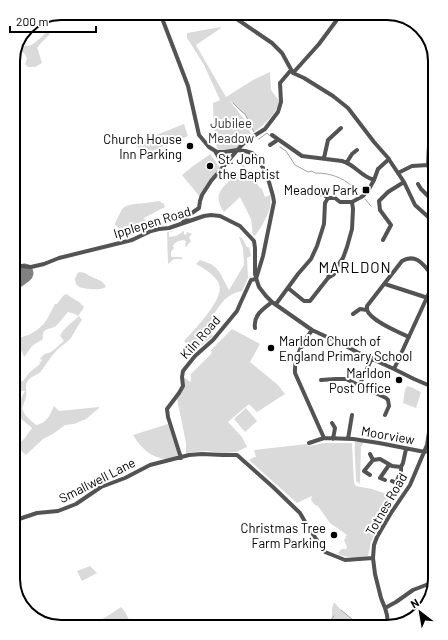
<svg xmlns="http://www.w3.org/2000/svg" width="448" height="640" font-family="Barlow,sans-serif">
<style>
.green{fill:#dadada}
.lines{fill:none;stroke-linecap:round;stroke-linejoin:round}
.stream{stroke:#a1a1a1;stroke-width:1}
.runway{stroke:#808080;stroke-width:19}
.minor{stroke:#535353;stroke-width:4}
.poi-dot{fill:#000;stroke:#fff;stroke-width:1.5}
.labels{text-anchor:middle;stroke-width:4;stroke-linejoin:round;paint-order:stroke}
.park-label{font-size:13px;fill:#313131;stroke:#fff}
.poi-label{font-size:13px;fill:#000;stroke:#fff;text-anchor:end}
.street-label{font-size:13px;fill:#000;stroke:#fff}
.quarter-label{font-size:15px;letter-spacing:1px;fill:#000;stroke:#fff}
.rim{fill:none;stroke:#000;stroke-width:2}
</style>
<rect width="100%" height="100%" fill="#fff"/>
<path class="green" d="M 221,27 L 221,28 L 196,45 L 226,97 L 253,80 L 270,72 L 271,90 L 280,102 C 275,115 265,124 254,132 L 245,114 L 242,112 L 229,100 L 244,119 L 251,134 L 239,146 L 234,150 L 218,150 L 213,138 L 214,134 L 213,103 L 220,100 L 204,65 L 187,38 L 187,33 Z
M 47,32 L 50,34 L 41,43 L 37,48 L 38,50 L 42,63 L 35,67 L 28,67 L 25,64 L 27,58 L 25,54 L 17,49 L 20,44 C 22,45 24,46 27,46 C 33,46 42,36 47,32 Z
M 184,124 L 188,136 L 143,155 L 141,153 L 136,143 Z
M 435,135 L 435,179 C 429,170 428,154 431,144 C 431,141 434,138 435,135 Z
M 210,154 L 221,169 L 200,197 L 182,175 L 193,166 L 209,155 Z
M 243,164 L 255,179 L 259,187 L 262,189 L 265,197 L 270,195 L 271,195 C 270,199 271,204 270,208 C 267,217 261,228 255,236 L 253,235 L 251,219 L 240,197 L 224,212 C 210,192 226,186 238,172 C 240,170 242,167 243,164 Z
M 159,201 L 164,204 L 165,207 L 144,218 L 148,228 L 131,236 L 117,240 C 117,235 122,228 115,225 L 115,223 L 122,209 L 126,206 L 134,204 L 146,203 Z
M 172,231 L 175,231 L 169,232 L 169,237 L 176,236 L 184,231 L 184,234 L 186,235 L 187,232 L 192,234 L 189,237 L 191,241 L 186,247 L 185,246 L 186,241 C 183,239 177,241 174,244 L 173,246 L 174,248 L 171,252 L 171,256 L 172,257 L 182,257 L 182,259 L 174,259 L 168,264 L 167,232 Z
M 239,237 L 242,238 L 247,247 L 249,247 L 251,256 L 247,258 L 248,278 L 242,291 C 223,294 215,312 207,328 L 213,336 L 194,352 L 184,341 C 194,330 225,299 219,284 C 216,276 204,268 196,264 L 200,260 L 211,264 L 216,268 L 220,273 L 229,290 L 244,265 L 243,248 Z
M 79,272 C 85,272 88,275 92,277 C 98,280 103,280 106,287 C 100,291 85,289 79,287 L 76,284 L 75,279 L 77,274 Z
M 66,294 L 79,302 L 84,307 L 83,309 L 78,316 L 75,314 L 68,312 C 64,316 61,321 57,325 C 51,331 41,326 43,339 L 32,346 L 24,357 L 23,354 L 20,349 L 20,337 C 29,337 43,327 47,319 C 50,314 52,309 55,304 L 57,304 L 63,296 Z
M 79,316 L 82,320 C 77,326 75,332 71,338 C 67,342 63,345 59,348 C 52,355 47,362 42,370 C 38,376 31,375 27,382 C 25,387 27,391 26,397 C 25,401 23,405 22,409 L 26,416 L 36,425 C 47,423 50,415 54,406 L 59,411 L 99,407 L 99,408 L 86,419 L 74,424 L 65,425 L 53,434 L 43,439 L 26,455 L 18,448 L 17,446 L 24,439 L 32,428 L 13,412 L 25,391 L 13,391 L 13,379 L 23,381 L 30,372 L 40,364 L 38,361 L 40,363 L 42,360 L 40,359 C 46,351 45,355 51,352 C 54,350 61,343 64,341 L 60,336 C 63,328 72,323 79,316 Z
M 232,329 L 260,344 L 250,362 L 278,385 L 285,394 L 257,412 L 249,404 L 228,422 L 242,437 L 247,447 L 236,452 L 224,453 L 207,451 L 194,452 L 186,453 L 186,443 L 177,399 L 184,384 L 184,377 L 190,382 L 191,381 L 191,374 L 212,353 L 211,350 Z
M 407,386 L 413,388 L 421,392 L 416,408 L 403,403 L 405,390 Z
M 246,408 L 257,421 L 245,432 L 234,419 Z
M 168,424 L 179,457 C 175,457 170,459 166,459 C 151,458 140,447 133,435 Z
M 355,442 L 364,442 L 361,447 L 360,484 L 356,481 C 356,468 354,455 355,442 Z
M 325,443 L 352,443 L 354,483 L 356,486 L 372,489 L 392,496 L 393,498 L 387,513 L 374,535 L 371,542 L 368,556 C 358,557 347,559 338,554 L 341,549 L 346,549 L 347,547 L 344,540 L 347,535 L 330,523 L 318,506 L 315,505 L 311,500 L 312,496 L 297,503 L 249,460 L 254,457 L 256,457 L 254,450 L 307,444 L 308,446 Z
M 90,566 L 97,573 L 82,581 L 77,571 Z
M 334,602 L 341,610 L 358,624 L 358,627 L 325,627 L 332,618 L 332,608 Z
M 121,607 L 125,612 L 133,627 L 88,627 L 106,617 Z"/>
<g class="lines">
<path class="stream" d="M 233,103 L 242,112 L 245,114 L 254,132
M 259,139 L 267,133 L 270,136
M 280,147 L 286,151 L 295,165 L 308,172 L 312,171 L 315,173 C 333,173 347,179 359,193
M 365,199 L 371,206
M 341,610 L 358,624 L 364,625
M 325,627 L 334,616"/>
<path class="runway" d="M 13,281 L 24,273"/>
<path class="minor" d="M 160,13 L 188,86 L 199,135 L 209,147 L 217,152 L 225,152 L 237,150 L 245,151 L 252,153 L 259,160 L 264,170 L 269,182 L 273,196 L 274,202 L 263,256 L 256,279
M 228,13 L 272,43 L 282,53 L 293,73 L 304,78 L 333,96 L 348,108 L 374,142 L 389,159
M 293,73 L 319,44 L 342,13
M 272,135 L 302,156 L 342,161 C 356,165 360,176 374,180 L 378,169 L 389,159
M 270,145 L 276,141 L 278,139
M 215,151 L 224,166
M 324,158 L 328,140 L 341,128
M 388,158 L 404,182 L 415,205 L 435,223
M 347,162 L 352,154 L 357,150
M 428,165 L 431,175 L 435,181
M 398,173 L 412,166 L 428,165 C 429,156 427,138 435,134
M 418,184 L 421,189 L 435,203
M 293,193 L 307,190 L 324,195 L 328,198 L 335,198 L 340,202 L 352,202 L 363,196 L 369,189 L 374,180
M 183,222 L 186,220 L 189,215 L 199,208 L 200,201 L 202,195 L 211,181 L 240,147 L 246,141 L 265,129 L 278,112 L 281,102 L 280,83 L 291,70
M 383,240 L 391,225 L 380,210 L 379,201 L 388,192 L 404,182
M 13,263 L 21,266 L 31,267 L 44,264 L 59,258 L 132,240 L 151,231 L 159,229 L 169,228 L 204,216 L 211,215 L 220,216 L 240,226 L 254,241 L 255,248 L 255,274 L 257,281 L 259,287 L 266,296 L 272,302 L 312,330 L 342,344 L 357,352 L 394,369 L 414,379 L 435,388
M 328,278 L 330,271 L 336,268 L 343,258 L 347,247 L 352,229 L 353,209 L 352,202
M 385,284 L 428,298
M 288,288 L 304,301 L 310,301 L 328,278 L 334,274 L 336,268
M 276,304 L 298,274 L 311,259 L 317,246 L 324,224 L 325,203 L 328,198
M 367,310 L 367,306 L 402,261 C 418,252 425,268 435,278
M 353,314 L 360,309 L 367,310 C 371,321 398,332 409,337
M 255,328 C 253,315 263,309 272,302
M 312,330 C 303,343 294,356 295,373 L 324,438
M 394,369 L 435,280
M 321,380 L 336,379 L 346,379 L 386,398 L 388,400 L 389,406 L 385,415
M 359,386 L 372,358
M 332,423 L 335,428 L 333,439
M 348,439 L 352,415
M 309,443 L 324,438 L 353,439 L 379,443 L 425,452
M 427,445 L 432,454 L 435,462
M 370,454 L 373,460
M 181,458 L 168,417 L 167,409 L 179,393 L 183,386 L 182,377 L 183,371 L 195,356 L 213,340 L 237,311 L 240,304 L 251,280 L 256,279
M 370,475 L 364,471 L 373,460 L 380,459 L 392,466 L 401,467 L 403,463 L 406,449
M 385,480 L 380,478 L 389,465
M 392,481 L 396,483 L 401,471 L 401,467
M 13,521 L 37,513 L 58,511 L 76,504 L 101,487 L 125,478 L 150,465 L 189,455 L 202,454 L 223,455 L 237,455 L 273,487 L 300,513 L 308,527 L 325,552 L 345,560 L 373,558
M 385,608 L 396,602 L 413,590 L 426,585 L 435,581
M 388,627 L 387,615 L 385,608 L 381,598 L 375,574 L 373,558 L 374,545 L 377,537 L 391,513 L 410,485 L 427,445 L 435,393"/>
</g>
<g class="poi-dot">
<circle cx="190" cy="146" r="4"/>
<circle cx="210" cy="166" r="4"/>
<rect x="362" y="186" width="8" height="8" rx="2"/>
<circle cx="271" cy="348" r="4"/>
<circle cx="399" cy="380" r="4"/>
<circle cx="334" cy="535" r="4"/>
</g>
<g class="labels">
<g class="park-label">
<text x="231" y="128">Jubilee<tspan x="231" dy="15">Meadow</tspan></text>
</g>
<g class="poi-label">
<text x="182" y="144">Church House<tspan x="182" dy="15">Inn Parking</tspan></text>
<text x="218" y="164" text-anchor="start">St. John<tspan x="218" dy="15">the Baptist</tspan></text>
<text x="358" y="195">Meadow Park</text>
<text x="279" y="346" text-anchor="start">Marldon Church of<tspan x="279" dy="15">England Primary School</tspan></text>
<text x="391" y="378">Marldon<tspan x="391" dy="15">Post Office</tspan></text>
<text x="326" y="533">Christmas Tree<tspan x="326" dy="15">Farm Parking</tspan></text>
</g>
<g class="street-label">
<text transform="translate(152 222) rotate(-17)" y="5">Ipplepen Road</text>
<text transform="translate(200 337) rotate(-48)" y="5">Kiln Road</text>
<text transform="translate(388 435) rotate(10)" y="5">Moorview</text>
<text transform="translate(97 480) rotate(-27)" y="5">Smallwell Lane</text>
<text transform="translate(386 504) rotate(-60)" y="5">Totnes Road</text>
</g>
<g class="quarter-label">
<text x="355" y="273">MARLDON</text>
</g>
</g>
<path d="M0 0H448V640H0ZM61 20H387A41 41 0 0 1 428 61V579A41 41 0 0 1 387 620H61A41 41 0 0 1 20 579V61A41 41 0 0 1 61 20Z" fill="#fff" fill-rule="evenodd"/>
<path class="rim" d="M61 20H387A41 41 0 0 1 428 61V579A41 41 0 0 1 387 620H61A41 41 0 0 1 20 579V61A41 41 0 0 1 61 20Z"/>
<g transform="translate(420 612) rotate(329)" stroke="#ffffff" stroke-width="3" paint-order="stroke">
<path d="M0-3L7 15L0 10L-7 15Z" fill="#000000"/>
<text y="-6" font-size="11" font-weight="bold" text-anchor="middle" fill="#000000">N</text>
</g>
<path d="M10 26v6h86v-6" fill="none" stroke="#000000" stroke-width="2"/>
<text x="16" y="26" font-size="12" fill="#000000" stroke="#ffffff" stroke-width="3" paint-order="stroke">200 m</text>
</svg>
